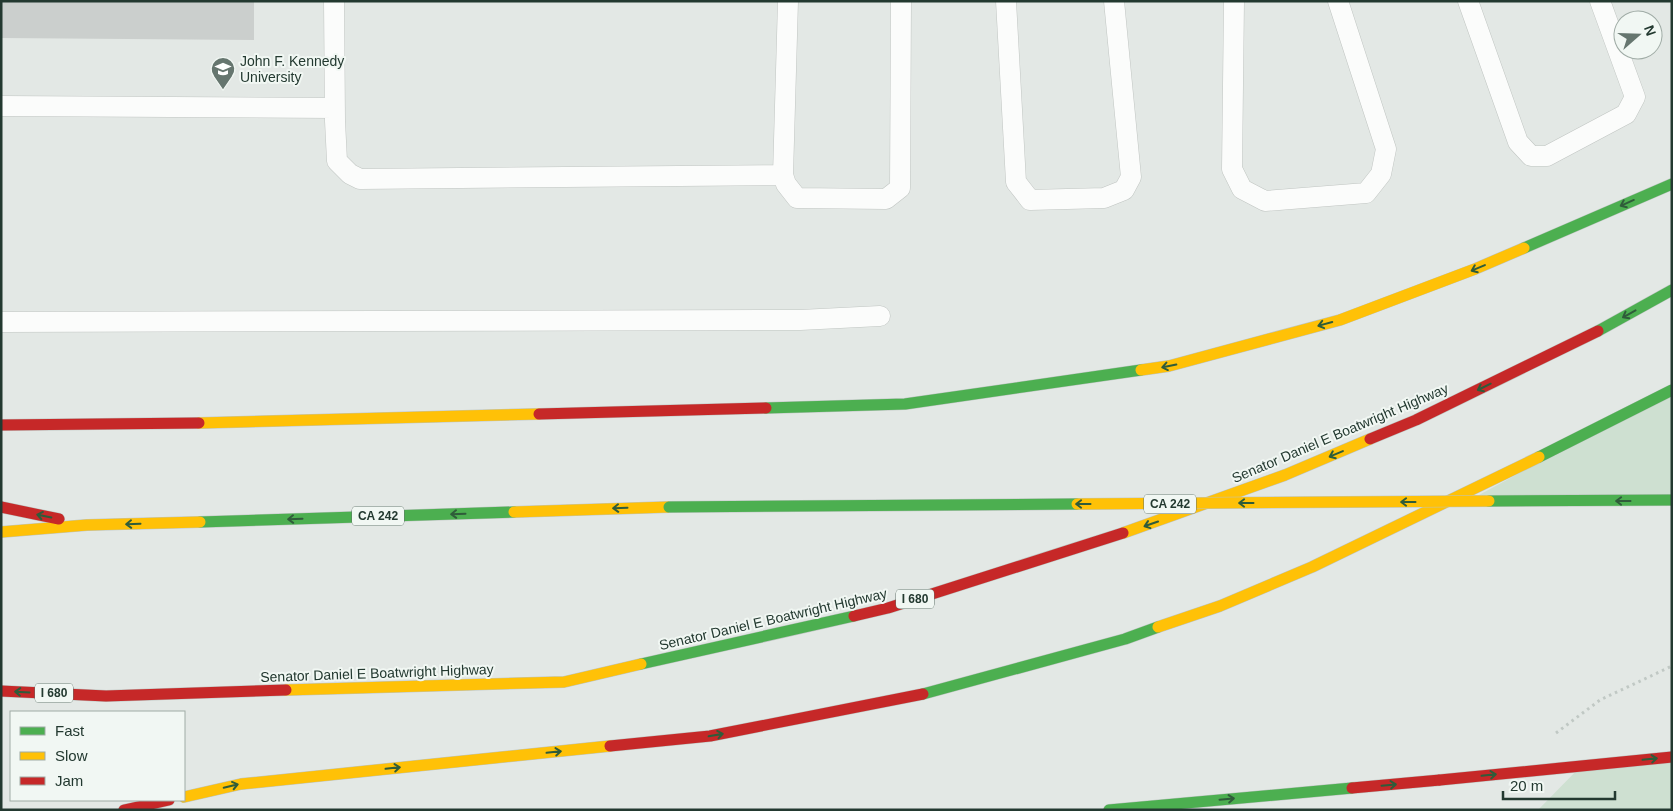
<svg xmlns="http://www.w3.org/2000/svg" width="1673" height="811" font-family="Helvetica,sans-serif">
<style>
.green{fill:#cee0d1}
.building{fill:#cbcfcd}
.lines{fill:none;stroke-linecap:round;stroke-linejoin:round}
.lane-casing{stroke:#c0c5c2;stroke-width:21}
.fast-casing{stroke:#bcc4c0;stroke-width:12}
.slow-casing{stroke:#bcc4c0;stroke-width:12}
.jam-casing{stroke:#bcc4c0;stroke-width:12}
.path{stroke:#c0c8c4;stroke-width:3;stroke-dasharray:2.5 4;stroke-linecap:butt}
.lane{stroke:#fbfcfb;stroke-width:20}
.fast{stroke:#4caf50;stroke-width:11}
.slow{stroke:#ffc107;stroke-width:11}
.jam{stroke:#c62828;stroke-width:11}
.fast-bridge-casing{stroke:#bcc4c0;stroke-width:12;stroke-linecap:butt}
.slow-bridge-casing{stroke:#bcc4c0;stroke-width:12;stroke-linecap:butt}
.jam-bridge-casing{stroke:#bcc4c0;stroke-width:12;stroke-linecap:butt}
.fast-bridge{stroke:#4caf50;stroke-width:11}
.slow-bridge{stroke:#ffc107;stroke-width:11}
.jam-bridge{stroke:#c62828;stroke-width:11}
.oneway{stroke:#2f5c3a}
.labels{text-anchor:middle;stroke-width:4;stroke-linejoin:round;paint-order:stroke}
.shield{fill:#f1f7f3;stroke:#61726a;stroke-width:1}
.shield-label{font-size:12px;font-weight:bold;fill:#233930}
.poi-label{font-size:14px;fill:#233930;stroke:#f1f7f3;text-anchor:start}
.street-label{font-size:14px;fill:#233930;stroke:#f1f7f3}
</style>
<rect width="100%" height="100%" fill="#e3e8e5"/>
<path class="green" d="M 1672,390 L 1672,500 L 1466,502 Z
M 1672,757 L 1672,810 L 1538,810 L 1581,766 Z"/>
<path class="building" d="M 1,1 L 254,1 L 254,40 L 1,38 Z"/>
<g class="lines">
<g class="lane-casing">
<path id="lane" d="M 334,1 L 335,121 L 337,161 L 350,174 L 360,179 L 783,175
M 788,1 L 783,175 L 786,184 L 797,198 L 886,199 L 900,188 L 901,1
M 1006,1 L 1016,182 L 1030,200 L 1104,198 L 1124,190 L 1131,177 L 1114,1
M 1234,1 L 1232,169 L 1242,189 L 1265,201 L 1366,193 L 1381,174 L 1386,149 L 1338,1
M 1468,1 L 1518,142 L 1531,156 L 1547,156 L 1626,114 L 1635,97 L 1600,1
M 1,106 L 335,108
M 1,322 L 800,320 L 880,316"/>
</g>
<g class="fast-casing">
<path id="fast" d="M 1524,248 L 1672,184
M 1598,331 L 1672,290
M 766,408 L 905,404 L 1141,370
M 1539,457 L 1672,390
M 200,522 L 514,512
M 641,664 L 854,616
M 923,694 L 1125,639 L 1158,627
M 1109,810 L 1352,788"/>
</g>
<g class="slow-casing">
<path id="slow" d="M 1141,370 L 1169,366 L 1340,320 L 1475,269 L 1524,248
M 199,423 L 539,414
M 514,512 L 669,507
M 1,532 L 87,525 L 200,522
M 1123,533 L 1285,475 L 1370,439
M 1158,627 L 1220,606 L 1312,567 L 1539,457
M 286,690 L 564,682 L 641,664
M 184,797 L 241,784 L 610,746"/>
</g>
<g class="jam-casing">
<path id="jam" d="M 539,414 L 766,408
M 1,425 L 199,423
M 1370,439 L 1416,420 L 1598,331
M 1,507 L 59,519
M 854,616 L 888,608 L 1123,533
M 1,691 L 106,696 L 286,690
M 610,746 L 710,736 L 923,694
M 1352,788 L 1440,780
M 124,810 L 169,800"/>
</g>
<path class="path" d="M 1556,733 L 1600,700 L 1672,666"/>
<use href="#lane" class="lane"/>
<use href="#fast" class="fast"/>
<use href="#slow" class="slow"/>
<use href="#jam" class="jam"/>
<g class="fast-bridge-casing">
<path id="fast-bridge" d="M 1489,501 L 1672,500
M 669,507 L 1077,504"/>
</g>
<g class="slow-bridge-casing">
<path id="slow-bridge" d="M 1077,504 L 1489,501"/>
</g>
<g class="jam-bridge-casing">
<path id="jam-bridge" d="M 1440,780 L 1672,757"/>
</g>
<use href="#fast-bridge" class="fast-bridge"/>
<use href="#slow-bridge" class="slow-bridge"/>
<use href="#jam-bridge" class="jam-bridge"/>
</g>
<defs><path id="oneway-shaft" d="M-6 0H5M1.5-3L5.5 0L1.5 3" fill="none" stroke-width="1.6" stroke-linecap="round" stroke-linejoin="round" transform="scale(1.25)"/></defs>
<g class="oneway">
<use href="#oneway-shaft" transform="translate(1627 203) rotate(156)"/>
<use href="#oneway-shaft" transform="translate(1478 268) rotate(157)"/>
<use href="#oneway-shaft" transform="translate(1629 314) rotate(151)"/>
<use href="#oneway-shaft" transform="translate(1325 324) rotate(165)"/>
<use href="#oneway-shaft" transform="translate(1169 366) rotate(169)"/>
<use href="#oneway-shaft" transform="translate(1484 387) rotate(154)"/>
<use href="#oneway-shaft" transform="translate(1336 454) rotate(157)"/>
<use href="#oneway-shaft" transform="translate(1623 501) rotate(180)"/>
<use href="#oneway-shaft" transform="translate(1408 502) rotate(180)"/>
<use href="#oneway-shaft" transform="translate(1246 503) rotate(180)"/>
<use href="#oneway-shaft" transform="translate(1083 504) rotate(180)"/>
<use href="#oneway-shaft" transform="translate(620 508) rotate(178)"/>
<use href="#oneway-shaft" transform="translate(458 514) rotate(178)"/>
<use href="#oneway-shaft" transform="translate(44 516) rotate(-168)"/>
<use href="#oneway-shaft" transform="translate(295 519) rotate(178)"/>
<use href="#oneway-shaft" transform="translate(133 524) rotate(178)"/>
<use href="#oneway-shaft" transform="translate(1151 524) rotate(161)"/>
<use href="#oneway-shaft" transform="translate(22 692) rotate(-177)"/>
<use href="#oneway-shaft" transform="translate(716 735) rotate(-10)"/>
<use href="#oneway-shaft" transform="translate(554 752) rotate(-6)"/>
<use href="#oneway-shaft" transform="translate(1650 759) rotate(-6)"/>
<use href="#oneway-shaft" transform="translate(393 768) rotate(-6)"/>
<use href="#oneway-shaft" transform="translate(1489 775) rotate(-6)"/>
<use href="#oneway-shaft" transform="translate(1389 785) rotate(-5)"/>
<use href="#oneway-shaft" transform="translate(231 786) rotate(-13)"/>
<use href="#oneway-shaft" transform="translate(1227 799) rotate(-5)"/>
</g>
<defs>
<g id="university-pin" transform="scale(1.25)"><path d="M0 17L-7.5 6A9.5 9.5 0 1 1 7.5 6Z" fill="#66766f" stroke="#f1f7f3"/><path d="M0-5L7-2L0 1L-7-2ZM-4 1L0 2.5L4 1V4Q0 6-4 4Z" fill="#fff"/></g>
</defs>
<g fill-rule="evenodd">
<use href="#university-pin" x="223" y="69"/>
</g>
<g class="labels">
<g class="shield">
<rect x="1144" y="494.5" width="52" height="19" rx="4"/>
<rect x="352" y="506.5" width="52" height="19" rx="4"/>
<rect x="896" y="589.5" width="38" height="19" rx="4"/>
<rect x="35" y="683.5" width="38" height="19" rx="4"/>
</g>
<g class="shield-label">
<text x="1170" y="508">CA 242</text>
<text x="378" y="520">CA 242</text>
<text x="915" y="603">I 680</text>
<text x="54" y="697">I 680</text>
</g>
<g class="poi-label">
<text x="240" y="66">John F. Kennedy<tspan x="240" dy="16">University</tspan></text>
</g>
<g class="street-label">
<text transform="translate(1340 433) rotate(-23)" y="5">Senator Daniel E Boatwright Highway</text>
<text transform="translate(773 619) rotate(-13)" y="5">Senator Daniel E Boatwright Highway</text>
<text transform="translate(377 673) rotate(-2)" y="5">Senator Daniel E Boatwright Highway</text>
</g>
</g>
<rect width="1673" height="811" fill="none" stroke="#233930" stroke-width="5"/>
<rect x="10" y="711" width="175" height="90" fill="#f1f7f3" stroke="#9faba5"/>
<rect x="20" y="727" width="25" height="8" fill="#4caf50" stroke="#9faba5"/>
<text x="55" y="736" font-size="15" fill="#233930">Fast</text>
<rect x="20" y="752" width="25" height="8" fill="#ffc107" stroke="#9faba5"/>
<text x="55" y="761" font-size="15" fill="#233930">Slow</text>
<rect x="20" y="777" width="25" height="8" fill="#c62828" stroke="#9faba5"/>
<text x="55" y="786" font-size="15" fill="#233930">Jam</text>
<g transform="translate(1638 35) rotate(70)"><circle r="24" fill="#f1f7f3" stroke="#9faba5"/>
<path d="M0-4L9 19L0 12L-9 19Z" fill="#66766f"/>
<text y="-8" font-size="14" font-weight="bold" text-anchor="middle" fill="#233930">N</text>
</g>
<path d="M1503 791v8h112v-8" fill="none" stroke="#233930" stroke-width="2.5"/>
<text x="1510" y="791" font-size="15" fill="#233930" stroke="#f1f7f3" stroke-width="4" paint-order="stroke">20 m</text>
</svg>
